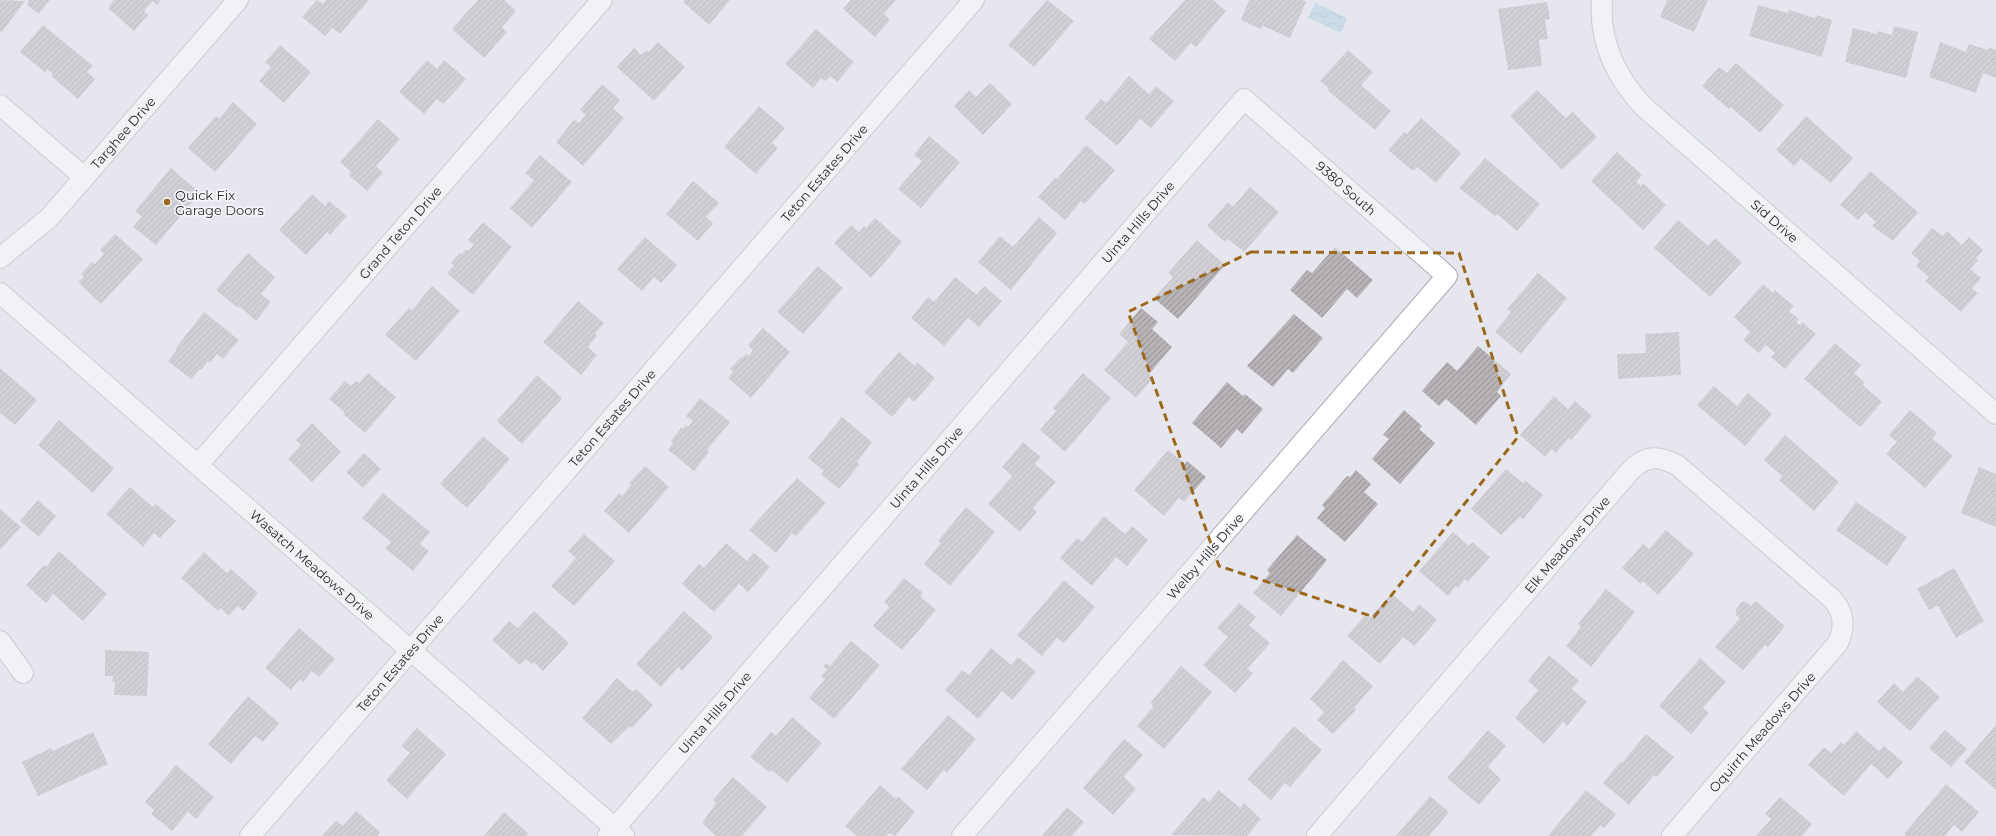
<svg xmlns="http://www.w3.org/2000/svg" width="1996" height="836" font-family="Montserrat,sans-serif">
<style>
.water{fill:url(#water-waves)}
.building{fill:url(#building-hatch)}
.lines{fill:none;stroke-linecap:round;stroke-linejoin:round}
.street-casing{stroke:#acadb3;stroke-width:22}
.street{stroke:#fff;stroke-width:20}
.marked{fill:none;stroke:#9b681d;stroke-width:3;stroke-dasharray:8 5;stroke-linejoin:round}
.poi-dot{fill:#9b681d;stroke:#f4f5fb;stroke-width:1.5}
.labels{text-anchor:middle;stroke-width:3.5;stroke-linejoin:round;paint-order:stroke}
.street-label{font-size:13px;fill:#2b2b2e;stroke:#f4f5fb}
.poi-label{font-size:13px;fill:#2b2b2e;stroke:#f4f5fb;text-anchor:start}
</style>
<defs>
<pattern id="water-waves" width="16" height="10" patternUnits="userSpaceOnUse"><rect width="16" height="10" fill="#a9cee1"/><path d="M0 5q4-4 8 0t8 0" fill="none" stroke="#92b1c1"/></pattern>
<pattern id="building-hatch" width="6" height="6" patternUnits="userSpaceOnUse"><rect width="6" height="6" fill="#b7b2b6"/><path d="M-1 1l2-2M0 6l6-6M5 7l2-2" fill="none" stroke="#959194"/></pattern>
</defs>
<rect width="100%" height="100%" fill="#e6e7ee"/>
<path class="water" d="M 1315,3 L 1347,18 L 1341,33 L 1308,18 Z"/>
<path class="building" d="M 0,0 L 25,1 L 2,32 L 0,31 Z
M 27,0 L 50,0 L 39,14 L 27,5 L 29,1 Z
M 114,0 L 161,0 L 157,5 L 153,1 L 144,11 L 148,15 L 134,31 L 108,8 Z
M 317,0 L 323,4 L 326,0 L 369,0 L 340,34 L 332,28 L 325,36 L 302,17 Z
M 478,0 L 504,0 L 516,11 L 502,27 L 507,32 L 484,58 L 452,29 Z
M 685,0 L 730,0 L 709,25 L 683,2 Z
M 851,0 L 896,0 L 884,14 L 890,20 L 875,37 L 843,9 Z
M 1047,0 L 1074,21 L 1034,67 L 1008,45 Z
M 1185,0 L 1213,0 L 1226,11 L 1196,47 L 1191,43 L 1175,61 L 1149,39 Z
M 1249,0 L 1302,0 L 1306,2 L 1290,38 L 1263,26 L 1261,29 L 1241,20 Z
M 1667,0 L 1708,0 L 1694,32 L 1660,17 Z
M 1547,2 L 1550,19 L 1545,20 L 1548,39 L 1539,40 L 1542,66 L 1508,70 L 1498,9 Z
M 1758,5 L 1788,13 L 1789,10 L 1815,18 L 1816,15 L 1832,20 L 1822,57 L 1749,36 Z
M 43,25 L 93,66 L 87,72 L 95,79 L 78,99 L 51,76 L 53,74 L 47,69 L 45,72 L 20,52 Z
M 1894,26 L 1918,32 L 1906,78 L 1845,62 L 1853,28 L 1877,34 L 1877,31 L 1892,35 Z
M 816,29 L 854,62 L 837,82 L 830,76 L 825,81 L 821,78 L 813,88 L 785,64 Z
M 658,42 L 685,67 L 654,101 L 617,67 L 634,48 L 641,55 L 647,50 L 649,52 Z
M 1940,42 L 1966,52 L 1969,44 L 1988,50 L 1989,47 L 1996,50 L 1996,78 L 1983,73 L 1976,93 L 1929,77 Z
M 280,45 L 311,72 L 284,103 L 259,81 L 271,67 L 265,62 Z
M 1348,50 L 1373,72 L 1361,85 L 1391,111 L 1375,130 L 1327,90 L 1329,88 L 1320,81 Z
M 427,60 L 437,69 L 444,60 L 466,79 L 443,104 L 437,99 L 424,114 L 399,92 Z
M 1736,63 L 1784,105 L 1760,133 L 1731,107 L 1729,109 L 1702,86 L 1719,67 L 1727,73 Z
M 1129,76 L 1149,94 L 1156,86 L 1174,101 L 1151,128 L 1140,119 L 1117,146 L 1084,118 L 1101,99 L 1106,103 Z
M 990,83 L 1012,104 L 983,135 L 954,106 L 969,90 L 976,97 Z
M 602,84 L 620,100 L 613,108 L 624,118 L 583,166 L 556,142 L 574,120 L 579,123 L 586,115 L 580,110 Z
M 1537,90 L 1566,118 L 1573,112 L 1597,137 L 1562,170 L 1510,116 Z
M 233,102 L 257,124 L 215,172 L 188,148 L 216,116 L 219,119 Z
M 759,106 L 785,128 L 772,143 L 778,148 L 756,174 L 724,147 Z
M 1806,116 L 1853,158 L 1831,183 L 1801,159 L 1794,166 L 1776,150 Z
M 1421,118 L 1461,153 L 1436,183 L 1417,167 L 1413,171 L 1388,150 L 1404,132 L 1407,134 Z
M 378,119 L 400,139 L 376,166 L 383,173 L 367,191 L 349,175 L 351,172 L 340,162 Z
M 929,136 L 960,162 L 921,208 L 898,189 L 922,161 L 914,155 Z
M 1086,145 L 1115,170 L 1085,204 L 1081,201 L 1065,220 L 1038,197 L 1055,178 L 1057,179 Z
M 1617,152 L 1642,175 L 1636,182 L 1641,186 L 1643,183 L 1666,205 L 1643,230 L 1591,181 Z
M 540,155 L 572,182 L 532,228 L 510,208 L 534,180 L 525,173 Z
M 1485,158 L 1540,204 L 1517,231 L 1497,214 L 1495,216 L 1459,188 Z
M 171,168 L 200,193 L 156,245 L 133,227 L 142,217 L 135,211 Z
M 1870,171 L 1918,212 L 1893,241 L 1872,226 L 1876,222 L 1865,212 L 1858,220 L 1840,205 Z
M 693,181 L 719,203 L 706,217 L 713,223 L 698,241 L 666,214 Z
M 1250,187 L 1279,212 L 1244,252 L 1228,239 L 1225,242 L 1207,226 L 1228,202 L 1233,207 Z
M 312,194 L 325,206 L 329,201 L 347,216 L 330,235 L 327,232 L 306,255 L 279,230 Z
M 1039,217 L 1057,233 L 1011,290 L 978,262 L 1000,236 L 1013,247 Z
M 875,218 L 902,242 L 871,278 L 834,243 L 851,225 L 859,232 L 864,226 L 866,228 Z
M 1678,220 L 1708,246 L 1715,238 L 1742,262 L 1710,297 L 1654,248 Z
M 483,222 L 512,247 L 473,295 L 447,273 L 454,266 L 451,263 L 460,253 L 462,254 L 466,249 L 468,251 L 474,245 L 468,240 Z
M 1932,228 L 1943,236 L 1947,231 L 1962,245 L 1969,237 L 1983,250 L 1976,258 L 1978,260 L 1970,269 L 1981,278 L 1972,289 L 1978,293 L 1961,312 L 1925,281 L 1929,277 L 1916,266 L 1920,261 L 1911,253 Z
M 115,234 L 143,259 L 101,304 L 78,282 L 84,277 L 81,274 L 92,262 L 95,264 L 104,254 L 100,250 Z
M 645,237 L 677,265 L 661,283 L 654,277 L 642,291 L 617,269 Z
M 1197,240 L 1225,265 L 1178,319 L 1154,298 L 1173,277 L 1168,273 Z
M 1335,247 L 1373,280 L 1357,298 L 1347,289 L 1322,318 L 1290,290 L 1307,270 L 1312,273 Z
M 248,253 L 275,277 L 261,294 L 271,302 L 256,321 L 239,306 L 238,308 L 216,290 Z
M 818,266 L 843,288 L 803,334 L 777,312 Z
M 1538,273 L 1567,298 L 1521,354 L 1495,332 L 1511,312 L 1507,309 Z
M 955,277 L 977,295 L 984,286 L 1002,301 L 979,327 L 968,318 L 944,346 L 911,318 L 928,297 L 934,302 Z
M 1763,284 L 1773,293 L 1775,290 L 1794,306 L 1789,311 L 1799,319 L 1796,322 L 1800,325 L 1802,322 L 1816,334 L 1785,369 L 1771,357 L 1775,353 L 1766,345 L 1759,353 L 1743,340 L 1750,332 L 1734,317 Z
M 432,286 L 460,311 L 416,361 L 385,335 L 409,308 L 412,310 Z
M 578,301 L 604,323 L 595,334 L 597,336 L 588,347 L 597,355 L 581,375 L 543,342 Z
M 1141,308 L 1158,322 L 1152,329 L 1172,347 L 1149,374 L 1153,378 L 1136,398 L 1104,370 L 1128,342 L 1119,334 Z
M 204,312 L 239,340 L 223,359 L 217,354 L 210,363 L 208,361 L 201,370 L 200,369 L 191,379 L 168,361 L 177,350 L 175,349 Z
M 1294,314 L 1323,338 L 1293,373 L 1288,369 L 1273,387 L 1247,366 Z
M 763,328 L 790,352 L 751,398 L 728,378 L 733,372 L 730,369 L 741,357 L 742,358 L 746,354 L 749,356 L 753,350 L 748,345 Z
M 1679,332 L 1681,375 L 1618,379 L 1617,354 L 1646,353 L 1645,334 Z
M 1835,343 L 1861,365 L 1854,373 L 1865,383 L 1863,385 L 1882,402 L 1860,427 L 1804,379 Z
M 1478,346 L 1511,374 L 1497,392 L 1501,396 L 1476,425 L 1446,399 L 1439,406 L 1422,391 L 1447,362 L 1457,371 Z
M 899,352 L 915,366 L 917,362 L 935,378 L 914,402 L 909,397 L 892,417 L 864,392 Z
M 0,368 L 37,400 L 15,425 L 0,413 Z
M 368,373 L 396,397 L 365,433 L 343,414 L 345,413 L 329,399 L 345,381 L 351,386 L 356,381 L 359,383 Z
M 1083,373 L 1111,398 L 1065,452 L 1040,430 L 1056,411 L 1053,408 Z
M 537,375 L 562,398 L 522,444 L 497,421 Z
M 1227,382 L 1243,396 L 1245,394 L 1263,409 L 1242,434 L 1237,429 L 1221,448 L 1192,423 Z
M 1714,386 L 1737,406 L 1748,393 L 1772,414 L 1745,446 L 1697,405 Z
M 1554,396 L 1568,409 L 1575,401 L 1592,416 L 1571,440 L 1569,438 L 1556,453 L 1552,449 L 1545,457 L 1520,435 Z
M 700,398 L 730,422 L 707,450 L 709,452 L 694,471 L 668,450 L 673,443 L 671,441 L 682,427 L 683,429 L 686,425 L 688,427 L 693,421 L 686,416 Z
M 1404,410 L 1422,426 L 1419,429 L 1435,443 L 1400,484 L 1372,459 L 1389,439 L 1383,435 Z
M 1910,410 L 1937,433 L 1932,438 L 1953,456 L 1925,488 L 1886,454 L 1897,442 L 1889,435 Z
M 842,417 L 872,442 L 857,462 L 860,464 L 839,489 L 821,474 L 824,471 L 808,458 Z
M 59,420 L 114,468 L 93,493 L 38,445 Z
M 312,423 L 341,452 L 312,482 L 288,459 L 301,445 L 296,440 Z
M 1785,435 L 1839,482 L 1814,511 L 1779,480 L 1782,476 L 1764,460 Z
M 483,436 L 510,459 L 467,508 L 440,484 Z
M 1023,442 L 1041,457 L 1035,464 L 1056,482 L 1033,508 L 1037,512 L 1020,532 L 988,504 L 1012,476 L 1002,467 Z
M 1168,450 L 1185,464 L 1187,461 L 1206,477 L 1184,502 L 1179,498 L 1164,516 L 1134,490 Z
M 364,453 L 381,469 L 363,488 L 346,472 Z
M 645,466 L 669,487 L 629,533 L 604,511 L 619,493 L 622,496 L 631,485 L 629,483 Z
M 1979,467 L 1996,474 L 1996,527 L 1961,513 Z
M 1506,469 L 1523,483 L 1525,480 L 1543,495 L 1523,519 L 1520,517 L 1501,535 L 1471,509 Z
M 1356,470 L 1371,484 L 1364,492 L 1378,504 L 1345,542 L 1317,518 L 1325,508 L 1322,505 L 1347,476 L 1350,477 Z
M 797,478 L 826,503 L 796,536 L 792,533 L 776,553 L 749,530 Z
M 130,487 L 153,507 L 156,504 L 176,521 L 160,538 L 154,533 L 143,547 L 106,514 Z
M 383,493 L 430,532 L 420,544 L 429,551 L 413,571 L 385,548 L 391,542 L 362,518 Z
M 38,500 L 56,516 L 39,537 L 20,521 Z
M 1856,502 L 1907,537 L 1887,566 L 1836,530 Z
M 966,507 L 995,532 L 950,586 L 924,564 L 941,543 L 938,541 Z
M 0,509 L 21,527 L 0,550 Z
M 1104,516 L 1125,534 L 1132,526 L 1148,540 L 1127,566 L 1116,557 L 1092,586 L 1060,558 L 1077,538 L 1082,542 Z
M 1666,530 L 1694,554 L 1658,595 L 1643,581 L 1641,584 L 1622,568 L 1643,544 L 1649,549 Z
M 1453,532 L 1469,546 L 1472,542 L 1490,557 L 1468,582 L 1465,579 L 1458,588 L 1456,586 L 1448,596 L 1419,571 Z
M 584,534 L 615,561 L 574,606 L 551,586 L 576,558 L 568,551 Z
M 1297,535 L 1327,560 L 1281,616 L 1253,593 L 1270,573 L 1267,570 Z
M 726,543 L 747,561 L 754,553 L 770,567 L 748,592 L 739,584 L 714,612 L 682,584 L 699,564 L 704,568 Z
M 59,551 L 107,594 L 83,621 L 53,594 L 46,603 L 26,585 L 44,565 L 46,567 Z
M 204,552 L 227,573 L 231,569 L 258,593 L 243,611 L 238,606 L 229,616 L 220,608 L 218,611 L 181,578 Z
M 1954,568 L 1984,621 L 1956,638 L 1938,606 L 1929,610 L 1917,589 Z
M 904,578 L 923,593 L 920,596 L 936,610 L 902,650 L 873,626 L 889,607 L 884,602 Z
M 1064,580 L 1095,607 L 1064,643 L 1057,638 L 1042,656 L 1017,635 Z
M 1606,589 L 1635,612 L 1591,667 L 1566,646 L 1581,627 L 1578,624 Z
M 1392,594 L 1413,612 L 1419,604 L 1437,620 L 1414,646 L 1403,637 L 1380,664 L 1347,636 L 1365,615 L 1369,619 Z
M 1756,601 L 1785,626 L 1768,647 L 1765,645 L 1743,670 L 1715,647 L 1740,618 L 1736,615 L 1736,610 L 1741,602 L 1746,602 L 1751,606 Z
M 1239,603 L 1256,617 L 1249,625 L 1270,643 L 1247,669 L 1253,673 L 1235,693 L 1203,665 L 1228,637 L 1217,628 Z
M 534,611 L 569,643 L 543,671 L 534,662 L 532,664 L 526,659 L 520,665 L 492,640 L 509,621 L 518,628 Z
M 684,611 L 713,637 L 682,671 L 678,667 L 661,687 L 636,664 Z
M 299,628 L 335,659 L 319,677 L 312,671 L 303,682 L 300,679 L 291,690 L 265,668 Z
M 851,641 L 880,665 L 834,719 L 809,698 L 825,679 L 821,676 L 827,670 L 823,666 L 826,663 L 830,666 Z
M 991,648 L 1011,665 L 1018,657 L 1036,672 L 1012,700 L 1002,691 L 978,719 L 945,690 L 962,670 L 969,675 Z
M 105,650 L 149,652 L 147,696 L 114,695 L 115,682 L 112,682 L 113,676 L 105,676 Z
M 1549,655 L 1579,681 L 1572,689 L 1587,702 L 1567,726 L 1563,722 L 1544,744 L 1515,718 L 1538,690 L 1528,681 Z
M 1700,658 L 1726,682 L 1703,708 L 1709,713 L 1691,734 L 1659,706 Z
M 1343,660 L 1373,686 L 1354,708 L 1356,710 L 1333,734 L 1317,720 L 1324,712 L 1310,699 Z
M 1181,666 L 1212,692 L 1164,749 L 1137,726 L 1153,707 L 1151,702 Z
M 1917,676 L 1940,697 L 1910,731 L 1877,702 L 1894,683 L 1903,692 Z
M 617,678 L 633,692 L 636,689 L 653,705 L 632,728 L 630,726 L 611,744 L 582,718 Z
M 248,696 L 279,723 L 263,742 L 255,736 L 231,764 L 208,744 Z
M 948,715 L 976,739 L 947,773 L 944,770 L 927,790 L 901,769 Z
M 792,717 L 822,743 L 787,783 L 772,770 L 769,772 L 750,757 L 771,732 L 776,736 Z
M 1996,725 L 1996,790 L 1964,762 Z
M 1294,726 L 1322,750 L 1290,787 L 1285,783 L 1271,800 L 1247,779 Z
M 417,728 L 446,754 L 407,799 L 386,780 L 410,753 L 401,746 Z
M 1488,730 L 1506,746 L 1488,767 L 1501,779 L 1479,805 L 1447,778 Z
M 1945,730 L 1967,749 L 1951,767 L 1929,748 Z
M 1856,731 L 1879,751 L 1884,746 L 1903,762 L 1888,779 L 1871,764 L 1844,796 L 1808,765 L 1824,747 L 1831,753 L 1841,742 L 1844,745 Z
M 93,732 L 108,764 L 38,796 L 22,762 L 51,748 L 53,751 Z
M 1646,734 L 1674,757 L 1657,777 L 1654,775 L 1629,805 L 1603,783 L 1620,762 L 1622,763 Z
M 1124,739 L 1143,755 L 1124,777 L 1136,789 L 1113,815 L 1083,788 Z
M 176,765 L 214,797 L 196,819 L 188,812 L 172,831 L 151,814 L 154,810 L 145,802 Z
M 733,777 L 767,807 L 742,836 L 716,836 L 702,823 L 716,803 L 713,800 Z
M 1946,784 L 1979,812 L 1962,832 L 1954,825 L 1945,836 L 1906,836 L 1904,834 Z
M 880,785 L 896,799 L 898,796 L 915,812 L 895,836 L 889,833 L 886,836 L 857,836 L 845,826 Z
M 1219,790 L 1240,808 L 1244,803 L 1261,819 L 1247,836 L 1171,835 L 1203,797 L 1209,802 Z
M 1586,790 L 1616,814 L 1604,828 L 1601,825 L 1591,836 L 1548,836 Z
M 1430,796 L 1449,812 L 1429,836 L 1396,836 Z
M 1780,797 L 1812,824 L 1802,836 L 1756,836 L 1771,819 L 1765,814 Z
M 1067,807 L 1084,822 L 1072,836 L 1042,836 Z
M 356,811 L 380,832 L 377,836 L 322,836 L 336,821 L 343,826 Z
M 504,812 L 528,833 L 526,836 L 484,836 Z"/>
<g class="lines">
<g class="street-casing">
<g id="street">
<path id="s1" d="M 1602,0 C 1599,41 1615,76 1643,106 L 1996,414"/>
<path d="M 0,105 L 84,177"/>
<path id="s2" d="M 0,258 L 49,218 L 238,0"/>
<path id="s3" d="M 0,293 L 624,836"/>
<path id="s4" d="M 198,465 L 602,0"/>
<path d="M 0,641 L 23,673"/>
<path id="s5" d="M 250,836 L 974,0"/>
<path id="s6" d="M 608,836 L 1244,99 L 1447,276 L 962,836"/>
<path id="s7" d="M 1317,836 L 1630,471 C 1646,455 1658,455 1677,465 L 1830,597 C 1844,610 1846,626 1838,643 L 1672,836"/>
</g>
</g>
<use href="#street" class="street"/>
</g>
<path d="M0 0H1996V836H0ZM 1251,252 L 1459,253 L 1518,437 L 1374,617 L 1219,566 L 1128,312 Z" fill="#e6e7ee" fill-opacity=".55" fill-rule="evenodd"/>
<path class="marked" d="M 1251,252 L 1459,253 L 1518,437 L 1374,617 L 1219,566 L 1128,312 Z"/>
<circle class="poi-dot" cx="167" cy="202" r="4"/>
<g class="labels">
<g class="street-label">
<text dy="5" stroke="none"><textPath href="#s2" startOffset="176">Targhee Drive</textPath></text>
<text dy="5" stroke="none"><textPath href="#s5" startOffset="877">Teton Estates Drive</textPath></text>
<text dy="5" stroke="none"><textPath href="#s6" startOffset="1109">9380 South</textPath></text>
<text dy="5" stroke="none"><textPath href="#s1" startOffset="292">Sid Drive</textPath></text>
<text dy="5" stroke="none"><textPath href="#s6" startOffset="811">Uinta Hills Drive</textPath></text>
<text dy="5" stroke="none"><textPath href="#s4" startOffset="308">Grand Teton Drive</textPath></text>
<text dy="5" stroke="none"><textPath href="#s5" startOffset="553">Teton Estates Drive</textPath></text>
<text dy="5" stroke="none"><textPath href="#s6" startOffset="487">Uinta Hills Drive</textPath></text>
<text dy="5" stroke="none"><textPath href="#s7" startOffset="384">Elk Meadows Drive</textPath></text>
<text transform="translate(1205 556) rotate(-49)" y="5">Welby Hills Drive</text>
<text dy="5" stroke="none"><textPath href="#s3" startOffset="414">Wasatch Meadows Drive</textPath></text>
<text dy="5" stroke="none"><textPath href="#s5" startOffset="229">Teton Estates Drive</textPath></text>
<text dy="5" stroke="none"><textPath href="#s6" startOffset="163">Uinta Hills Drive</textPath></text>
<text transform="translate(1762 732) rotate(-49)" y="5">Oquirrh Meadows Drive</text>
</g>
<g class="poi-label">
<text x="175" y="200">Quick Fix<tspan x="175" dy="15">Garage Doors</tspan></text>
</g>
</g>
</svg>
